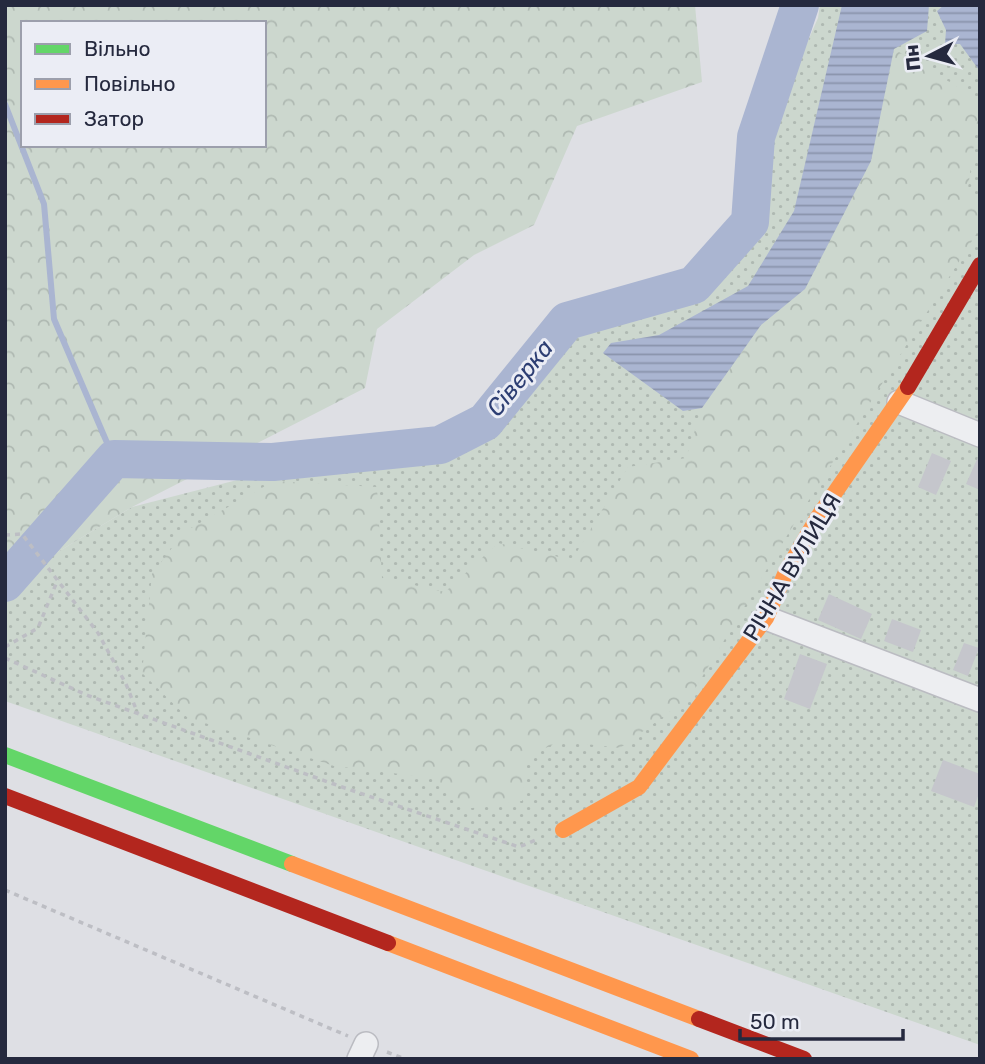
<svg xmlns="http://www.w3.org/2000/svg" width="985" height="1064" font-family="Rubik,sans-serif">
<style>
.grass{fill:url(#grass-dots)}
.forest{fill:url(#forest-crowns);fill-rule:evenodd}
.water{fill:url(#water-rules)}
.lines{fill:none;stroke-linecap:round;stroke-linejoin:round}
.stream{stroke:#aab5d1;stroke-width:6}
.river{stroke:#aab5d1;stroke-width:38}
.building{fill:#c5c6cc}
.street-casing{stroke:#bbbcc2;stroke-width:26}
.path{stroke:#bdbec4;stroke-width:3.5;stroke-dasharray:5 5;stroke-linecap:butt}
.street{stroke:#edeef1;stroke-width:23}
.fast{stroke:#63d668;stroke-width:16}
.slow{stroke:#ff974d;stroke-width:16}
.jam{stroke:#b3261e;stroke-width:16}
.labels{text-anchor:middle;stroke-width:6;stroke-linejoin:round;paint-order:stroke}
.street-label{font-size:23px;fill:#25293e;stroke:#ebedf5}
.water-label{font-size:24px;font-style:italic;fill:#2d3e73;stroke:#ebedf5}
</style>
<defs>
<pattern id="grass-dots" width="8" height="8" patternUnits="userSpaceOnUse" patternTransform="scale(1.75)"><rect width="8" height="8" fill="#ccd7ce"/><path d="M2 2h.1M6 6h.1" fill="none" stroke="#afb9b2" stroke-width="1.8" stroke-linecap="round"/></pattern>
<pattern id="forest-crowns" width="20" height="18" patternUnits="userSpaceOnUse" patternTransform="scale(1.75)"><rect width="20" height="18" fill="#ccd7ce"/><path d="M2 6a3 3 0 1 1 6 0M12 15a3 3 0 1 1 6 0" fill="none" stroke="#afb9b2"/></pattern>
<pattern id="water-rules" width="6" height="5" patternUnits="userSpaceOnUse" patternTransform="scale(1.75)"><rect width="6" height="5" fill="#aab5d1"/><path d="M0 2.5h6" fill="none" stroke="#8a93ab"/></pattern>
</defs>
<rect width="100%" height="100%" fill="#dedfe4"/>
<path class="grass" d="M 820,5 L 980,5 L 980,1045 L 5,701 L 5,584 L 132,507 L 241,479 L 423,461 L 489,433 L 574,337 L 703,294 L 764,235 L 777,111 L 818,18 Z"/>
<path class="forest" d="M 5,5 L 695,5 L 702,82 L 577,126 L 534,225 L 474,255 L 377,329 L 365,388 L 132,507 L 5,584 ZM 23,23 L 264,23 L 264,145 L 23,145 Z
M 894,49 L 980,100 L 968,188 L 980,207 L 980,228 L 797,519 L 690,697 L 620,748 L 561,741 L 528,756 L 522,801 L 465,809 L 433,778 L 334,766 L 187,717 L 142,673 L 152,574 L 184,532 L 274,481 L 377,487 L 382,578 L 445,592 L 498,543 L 572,560 L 628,467 L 686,458 L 702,408 L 761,325 L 805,289 L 871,161 Z"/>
<path class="water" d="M 842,5 L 929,5 L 927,31 L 894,49 L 871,161 L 805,289 L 761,325 L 702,408 L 683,411 L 603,353 L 611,343 L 659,335 L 748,286 L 794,211 Z
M 944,5 L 980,5 L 980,76 L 979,70 L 960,44 L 945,44 L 946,30 L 937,11 Z"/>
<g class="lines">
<path class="stream" d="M 5,104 L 44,204 L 54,319 L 114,459"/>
<path class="river" d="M 5,583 L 114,459 L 273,462 L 440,445 L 485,422 L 567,321 L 694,285 L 750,222 L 756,137 L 800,5"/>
</g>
<path class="building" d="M 932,453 L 951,461 L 936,495 L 918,487 Z
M 978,457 L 980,458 L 980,490 L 966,484 Z
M 829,594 L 872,614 L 861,639 L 818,620 Z
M 892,619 L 921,630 L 913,652 L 884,641 Z
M 964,643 L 979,648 L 968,676 L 953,670 Z
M 800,654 L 827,664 L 810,709 L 784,699 Z
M 943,760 L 980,774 L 980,791 L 974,807 L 931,791 Z"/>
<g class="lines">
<g class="street-casing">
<path id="street" d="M 899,402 L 980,435
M 766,618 L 980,700
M 359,1059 L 366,1044"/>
</g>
<path class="path" d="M 5,535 L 22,534 L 98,633 L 126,684 L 138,714
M 5,647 L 38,628 L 58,579
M 5,658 L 89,696 L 342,787 L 519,847 L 538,839
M 5,890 L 348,1036
M 387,1052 L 405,1059"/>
<use href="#street" class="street"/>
<path class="fast" d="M 5,755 L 292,864"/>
<path class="slow" d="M 563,830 L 639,787 L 766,618 L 786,572 L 818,517 L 908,387
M 292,864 L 699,1019
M 388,943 L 691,1059"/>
<path class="jam" d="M 908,387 L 980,265
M 5,796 L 388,943
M 699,1019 L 804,1059"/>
</g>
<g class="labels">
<g class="street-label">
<text transform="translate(792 567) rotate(-59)" y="8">РІЧНА ВУЛИЦЯ</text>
</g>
<g class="water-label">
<text transform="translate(520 378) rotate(-51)" y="8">Сіверка</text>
</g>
</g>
<rect width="985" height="1064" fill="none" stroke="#25293e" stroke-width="14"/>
<rect x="21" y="21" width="245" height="126" fill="#ebedf5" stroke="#9c9fac" stroke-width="2"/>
<rect x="35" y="44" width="35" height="10" fill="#63d668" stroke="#9c9fac" stroke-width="2"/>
<text x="84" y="56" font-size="21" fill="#25293e">Вільно</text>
<rect x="35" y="79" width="35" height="10" fill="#ff974d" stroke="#9c9fac" stroke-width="2"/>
<text x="84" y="91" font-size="21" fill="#25293e">Повільно</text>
<rect x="35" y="114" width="35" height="10" fill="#b3261e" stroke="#9c9fac" stroke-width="2"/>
<text x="84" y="126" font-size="21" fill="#25293e">Затор</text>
<g transform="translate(929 56) rotate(264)" stroke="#ebedf5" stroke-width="5" paint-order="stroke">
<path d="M0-5L12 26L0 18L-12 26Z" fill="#25293e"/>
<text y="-10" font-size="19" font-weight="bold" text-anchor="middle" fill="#25293e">Пн</text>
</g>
<path d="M740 1029v10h163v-10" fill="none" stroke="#25293e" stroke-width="3.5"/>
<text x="750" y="1029" font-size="21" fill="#25293e" stroke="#ebedf5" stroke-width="5" paint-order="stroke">50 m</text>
</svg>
